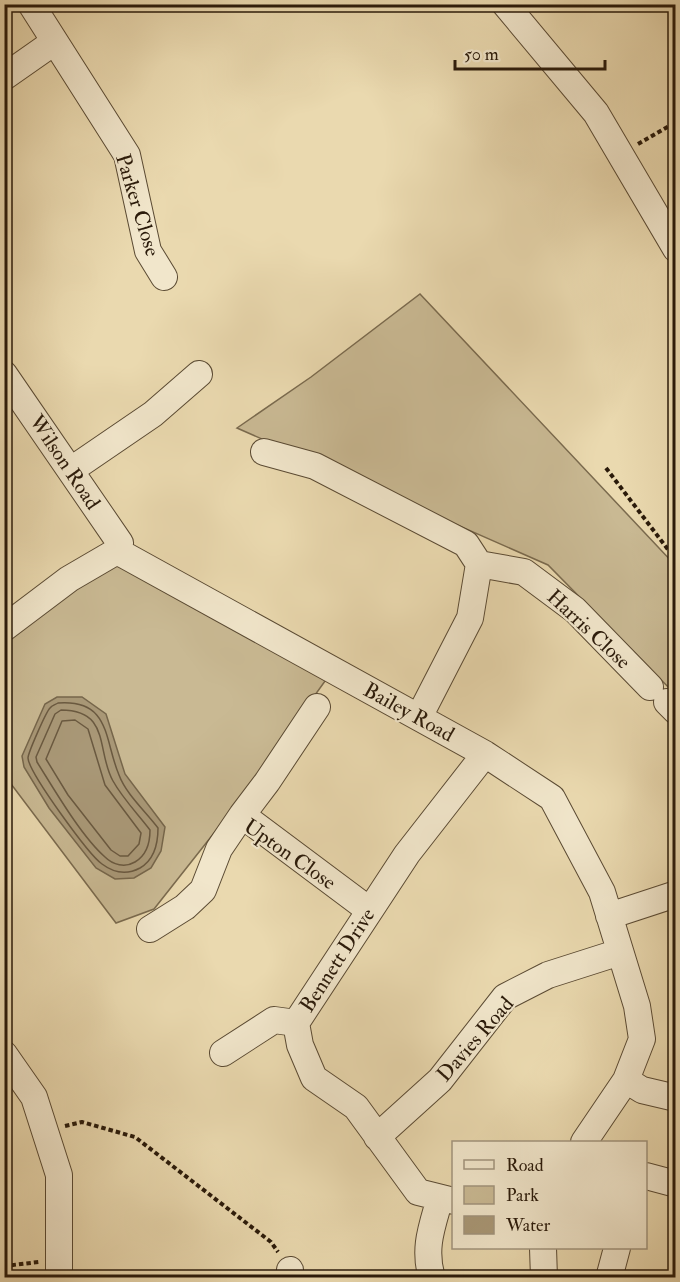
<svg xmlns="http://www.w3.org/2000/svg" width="680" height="1282" font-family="'IM FELL Double Pica',serif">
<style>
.green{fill:#c9b993;stroke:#7a6a4e;stroke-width:1.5}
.water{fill:#a99877;stroke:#76664b;stroke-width:1.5}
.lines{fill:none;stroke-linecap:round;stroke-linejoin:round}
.shore{stroke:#6a5940;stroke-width:1.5}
.minor-casing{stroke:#5a4a33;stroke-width:28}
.path{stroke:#2a1a0a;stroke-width:4;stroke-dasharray:4.5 3;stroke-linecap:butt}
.minor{stroke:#f1e6cb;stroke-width:26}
.labels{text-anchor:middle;stroke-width:4.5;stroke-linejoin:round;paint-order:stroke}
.street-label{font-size:21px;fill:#2a1a0a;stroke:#f1e6cb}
</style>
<rect width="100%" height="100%" fill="#ead9af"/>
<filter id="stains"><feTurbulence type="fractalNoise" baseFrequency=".00333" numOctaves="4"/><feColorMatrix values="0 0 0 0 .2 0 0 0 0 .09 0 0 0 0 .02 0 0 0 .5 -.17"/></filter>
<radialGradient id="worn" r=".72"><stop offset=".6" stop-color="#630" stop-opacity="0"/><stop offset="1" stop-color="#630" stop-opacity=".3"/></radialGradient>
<path class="green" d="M 420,294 L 675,565 L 675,694 L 548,565 L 237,428 L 311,377 Z
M 117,551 L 333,670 L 233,809 L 154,909 L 116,923 L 5,776 L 5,628 Z"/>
<path class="water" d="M 57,697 L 82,697 L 106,714 L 125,774 L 165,827 L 161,851 L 151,868 L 134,878 L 115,879 L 96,868 L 49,808 L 24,767 L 22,756 L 45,704 Z"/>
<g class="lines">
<path class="shore" d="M 58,703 C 111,699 104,740 119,775 C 126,794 146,812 158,828 C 158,844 154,860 140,868 C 127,875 114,873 102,864 C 89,855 29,773 28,758 C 28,753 46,712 50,708 C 52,705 55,705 58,703 Z
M 61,710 C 111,710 96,751 113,781 C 123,799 138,814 150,830 C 150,843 147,855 135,862 C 125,868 113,865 105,857 C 81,836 54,789 37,762 L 36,757 L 55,714 Z
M 75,720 L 88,729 L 105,785 L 141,833 L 139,844 L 128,856 L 120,856 L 111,850 L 68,795 L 46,759 L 62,721 Z"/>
<g class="minor-casing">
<path id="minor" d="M 31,4 L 127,155 L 148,251 L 164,277
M 505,4 L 596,113 L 676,249
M 4,77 L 54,42
M 4,374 L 120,543 L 117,551
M 264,452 L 315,466 L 466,544 L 479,564
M 71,470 L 153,414 L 199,374
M 4,628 L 69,579 L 117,551 L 485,754 L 552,798 L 602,892 L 637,1006 L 642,1039 L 626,1080 L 584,1142
M 667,702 L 676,711
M 419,717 L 470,618 L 479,564 L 524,572 L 575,610 L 650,687
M 242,815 L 267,782 L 317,707
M 609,916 L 676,894
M 150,929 L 185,907 L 203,890 L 219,849 L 242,815 L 369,910
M 223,1053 L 274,1020 L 296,1023
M 4,1054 L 34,1097 L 59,1175 L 59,1278
M 626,1080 L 642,1090 L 676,1098
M 377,1137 L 440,1080 L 505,997 L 548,975 L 620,952
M 646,1176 L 676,1184
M 454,1201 L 418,1192 L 356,1107 L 314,1078 L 300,1045 L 296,1023 L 407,854 L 485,754
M 543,1248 L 544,1278
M 289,1278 L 290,1270
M 432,1278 C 423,1248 432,1227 440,1198
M 609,1278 L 617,1248"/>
</g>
<path class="path" d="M 638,144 L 676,122
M 606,468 L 676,560
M 65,1126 L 82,1122 L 135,1137 L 271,1242 L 278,1252
M 4,1266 L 39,1262"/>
<use href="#minor" class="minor"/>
</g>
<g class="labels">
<g class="street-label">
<text transform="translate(138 205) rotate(73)" y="7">Parker Close</text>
<text transform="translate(65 462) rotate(56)" y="7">Wilson Road</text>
<text transform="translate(589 629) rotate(43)" y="7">Harris Close</text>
<text transform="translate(409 712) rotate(29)" y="7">Bailey Road</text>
<text transform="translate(290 854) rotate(35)" y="7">Upton Close</text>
<text transform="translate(337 960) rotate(-57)" y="7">Bennett Drive</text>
<text transform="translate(475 1039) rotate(-49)" y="7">Davies Road</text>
</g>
</g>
<rect width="680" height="1282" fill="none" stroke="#ead9af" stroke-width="24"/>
<rect x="6" y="6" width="668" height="1270" fill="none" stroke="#2a1a0a" stroke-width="3"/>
<rect x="12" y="12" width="656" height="1258" fill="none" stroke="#2a1a0a" stroke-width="1.5"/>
<rect x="452" y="1141" width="195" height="108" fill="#f1e6cb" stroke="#a1947e" stroke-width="1.5"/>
<rect x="464" y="1160" width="30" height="9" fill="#f1e6cb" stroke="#a1947e" stroke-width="1.5"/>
<text x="506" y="1171" font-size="18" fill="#2a1a0a">Road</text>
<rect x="464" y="1186" width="30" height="18" fill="#c9b993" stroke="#a1947e" stroke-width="1.5"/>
<text x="506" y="1201" font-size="18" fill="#2a1a0a">Park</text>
<rect x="464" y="1216" width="30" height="18" fill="#a99877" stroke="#a1947e" stroke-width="1.5"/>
<text x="506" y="1231" font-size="18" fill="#2a1a0a">Water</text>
<path d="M455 60v9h150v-9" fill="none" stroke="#2a1a0a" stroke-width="3"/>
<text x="464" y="60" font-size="18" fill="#2a1a0a" stroke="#f1e6cb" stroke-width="4.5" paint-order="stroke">50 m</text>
<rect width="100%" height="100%" filter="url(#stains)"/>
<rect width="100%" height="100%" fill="url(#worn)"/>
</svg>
